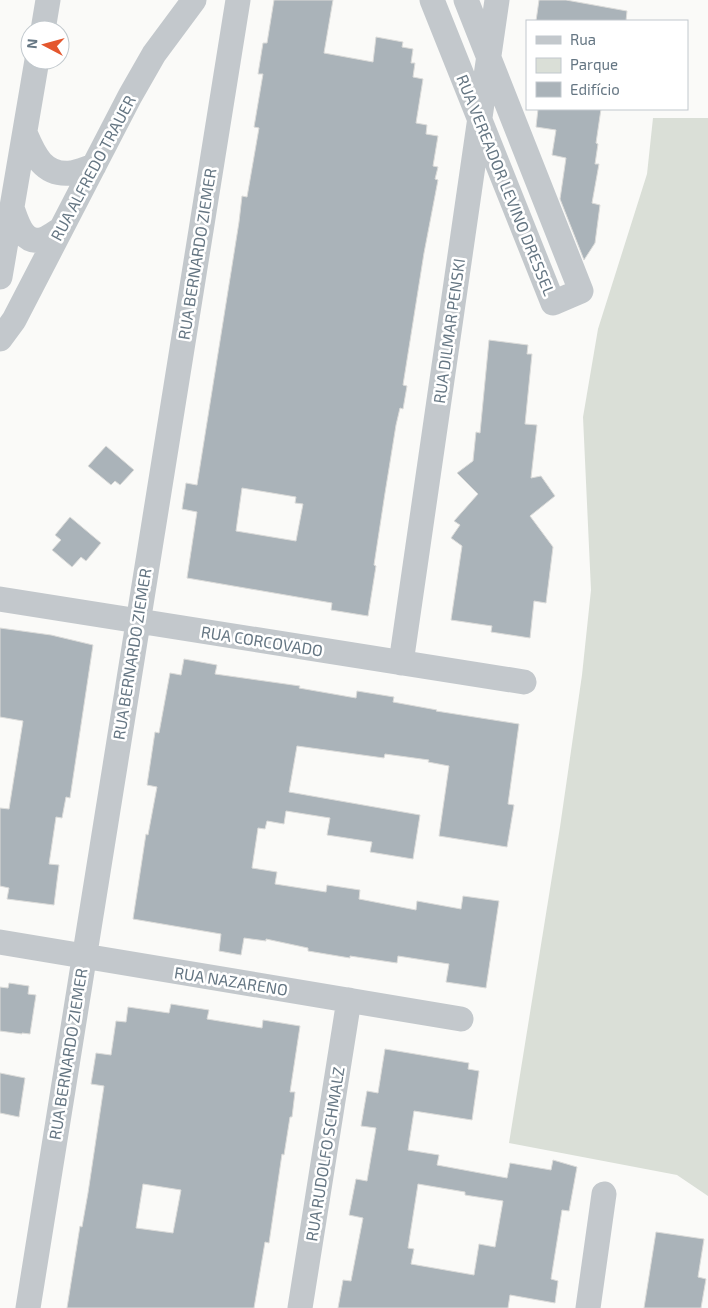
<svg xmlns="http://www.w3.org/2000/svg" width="708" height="1308" font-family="'Exo 2',sans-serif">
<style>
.green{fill:#dadfd7}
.building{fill:#aab3b9;stroke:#dcdcda;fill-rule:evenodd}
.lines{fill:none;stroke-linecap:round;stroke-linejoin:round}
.street{stroke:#c3c8cc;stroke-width:25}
.labels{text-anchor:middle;stroke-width:5;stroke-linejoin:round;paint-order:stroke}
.street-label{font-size:16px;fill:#657683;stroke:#fff}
</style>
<rect width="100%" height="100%" fill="#fafaf8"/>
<path class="green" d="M 653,118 L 708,118 L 708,1196 L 677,1175 L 509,1143 L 560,827 L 582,675 L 591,590 L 583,417 L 598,329 L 647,174 Z"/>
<path class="building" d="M 274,0 L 333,0 L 324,53 L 373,62 L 376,37 L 403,42 L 402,47 L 413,49 L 411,63 L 415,63 L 413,77 L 423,79 L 416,123 L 427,125 L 426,134 L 438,136 L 433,166 L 438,167 L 435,179 L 438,180 L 424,253 L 403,385 L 407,386 L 403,409 L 400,408 L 396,425 L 385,493 L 374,565 L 376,566 L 368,616 L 331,610 L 332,603 L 187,578 L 197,512 L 182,509 L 186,483 L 197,485 L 239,222 L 242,196 L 247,197 L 259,128 L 254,127 L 263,74 L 258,74 L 263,43 L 267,43 ZM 242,488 L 296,497 L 295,503 L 303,504 L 296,541 L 236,531 Z
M 539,0 L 566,0 L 627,11 L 626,21 L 536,21 Z
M 538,109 L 601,109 L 596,143 L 598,144 L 595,164 L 599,164 L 592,203 L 600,205 L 595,243 L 584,260 L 560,199 L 566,158 L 552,155 L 556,130 L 536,127 Z
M 489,340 L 528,345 L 527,354 L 532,354 L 525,424 L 537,425 L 531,478 L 541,476 L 555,496 L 530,516 L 553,547 L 546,603 L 534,601 L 530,638 L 491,632 L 492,626 L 451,620 L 462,546 L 451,538 L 460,525 L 454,521 L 478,494 L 457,473 L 473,461 L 476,432 L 480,433 Z
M 106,446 L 134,470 L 120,485 L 115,481 L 111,485 L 88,466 Z
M 70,517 L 101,543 L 86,561 L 81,557 L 72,567 L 52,550 L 61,540 L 55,535 Z
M 0,628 L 51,635 L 93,645 L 70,798 L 66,797 L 62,818 L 56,817 L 49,864 L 59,865 L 54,905 L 7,899 L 9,888 L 0,886 L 0,808 L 9,809 L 23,721 L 0,717 Z
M 184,659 L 217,665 L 215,674 L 300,686 L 299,688 L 356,698 L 357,691 L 394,697 L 393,702 L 437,710 L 436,711 L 519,724 L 508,804 L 514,805 L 507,847 L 439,836 L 449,766 L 428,762 L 429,760 L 385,754 L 384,758 L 297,746 L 289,792 L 420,815 L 413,859 L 370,852 L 372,842 L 327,835 L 330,818 L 286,811 L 284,824 L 267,821 L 265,829 L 258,828 L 252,868 L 277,872 L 275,884 L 326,892 L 327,885 L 360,890 L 359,899 L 416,910 L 417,901 L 461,909 L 463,896 L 499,901 L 486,988 L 446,982 L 449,964 L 398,956 L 397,963 L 350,956 L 350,958 L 308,951 L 308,948 L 266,939 L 266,941 L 244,938 L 241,955 L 219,951 L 221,934 L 133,919 L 146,834 L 148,835 L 157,787 L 147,785 L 155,732 L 159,733 L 170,673 L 181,675 Z
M 9,983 L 29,986 L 28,994 L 36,995 L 30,1034 L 22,1033 L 22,1034 L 0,1031 L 0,987 L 8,988 Z
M 171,1004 L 209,1010 L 207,1019 L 262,1028 L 263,1020 L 300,1026 L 290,1092 L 295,1092 L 292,1117 L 290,1117 L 284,1155 L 282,1154 L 269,1243 L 265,1242 L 254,1308 L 67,1308 L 80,1226 L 82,1227 L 88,1193 L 104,1086 L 91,1084 L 96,1053 L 111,1055 L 116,1021 L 126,1022 L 128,1007 L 169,1013 ZM 143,1184 L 181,1190 L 173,1233 L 136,1228 Z
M 385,1049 L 469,1063 L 468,1069 L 479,1071 L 472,1120 L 414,1111 L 408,1150 L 439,1155 L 437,1165 L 507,1178 L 510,1163 L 551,1170 L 553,1160 L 577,1167 L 569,1211 L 562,1210 L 551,1279 L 558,1281 L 555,1303 L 510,1295 L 508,1308 L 338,1308 L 343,1280 L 351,1281 L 363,1218 L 349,1215 L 356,1179 L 367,1181 L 376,1128 L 361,1126 L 367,1091 L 378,1093 ZM 418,1184 L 465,1192 L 465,1195 L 503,1201 L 495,1247 L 479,1244 L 474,1275 L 411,1264 L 414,1249 L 408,1248 Z
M 0,1073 L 25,1078 L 19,1117 L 0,1113 Z
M 656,1232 L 704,1239 L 698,1277 L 706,1279 L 701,1308 L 644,1308 Z"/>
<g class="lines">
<path class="street" d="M 432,0 L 553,303 L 581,291 L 466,0
M 43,30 L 48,0
M 25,133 C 34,154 43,176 71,173 C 78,172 87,168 94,166
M 12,208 C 17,222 23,246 44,239 C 50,237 56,232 61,229
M 0,277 L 37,60
M 0,339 L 14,320 L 130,96 L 154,54 L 194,0
M 0,599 L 524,682
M 401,663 L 497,0
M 0,942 L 461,1019
M 28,1308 L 238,0
M 300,1308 L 349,1000
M 588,1308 L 604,1194"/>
</g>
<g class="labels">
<g class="street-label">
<text transform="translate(93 168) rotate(-62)" y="6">RUA ALFREDO TRAUER</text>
<text transform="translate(506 185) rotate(68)" y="6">RUA VEREADOR LEVINO DRESSEL</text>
<text transform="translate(197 254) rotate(-81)" y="6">RUA BERNARDO ZIEMER</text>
<text transform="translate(449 331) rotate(-82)" y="6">RUA DILMAR PENSKI</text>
<text transform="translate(262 641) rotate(9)" y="6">RUA CORCOVADO</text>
<text transform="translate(132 654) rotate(-81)" y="6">RUA BERNARDO ZIEMER</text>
<text transform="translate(231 981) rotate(9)" y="6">RUA NAZARENO</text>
<text transform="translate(68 1054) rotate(-81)" y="6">RUA BERNARDO ZIEMER</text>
<text transform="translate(325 1154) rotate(-81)" y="6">RUA RUDOLFO SCHMALZ</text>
</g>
</g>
<rect x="526" y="20" width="162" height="90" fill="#ffffff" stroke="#c1c8cd"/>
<rect x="536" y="36" width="25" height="8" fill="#c3c8cc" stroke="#c1c8cd"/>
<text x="570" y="45" font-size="15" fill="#657683">Rua</text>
<rect x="536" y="58" width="25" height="15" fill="#dadfd7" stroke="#c1c8cd"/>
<text x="570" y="70" font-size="15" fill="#657683">Parque</text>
<rect x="536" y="82" width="25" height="15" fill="#aab3b9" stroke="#c1c8cd"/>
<text x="570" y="95" font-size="15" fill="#657683">Edifício</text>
<g transform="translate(45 45) rotate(276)"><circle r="24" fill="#ffffff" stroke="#c1c8cd"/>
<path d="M0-4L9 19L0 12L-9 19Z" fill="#e4572e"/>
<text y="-8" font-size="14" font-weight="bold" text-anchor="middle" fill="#657683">N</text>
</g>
</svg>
